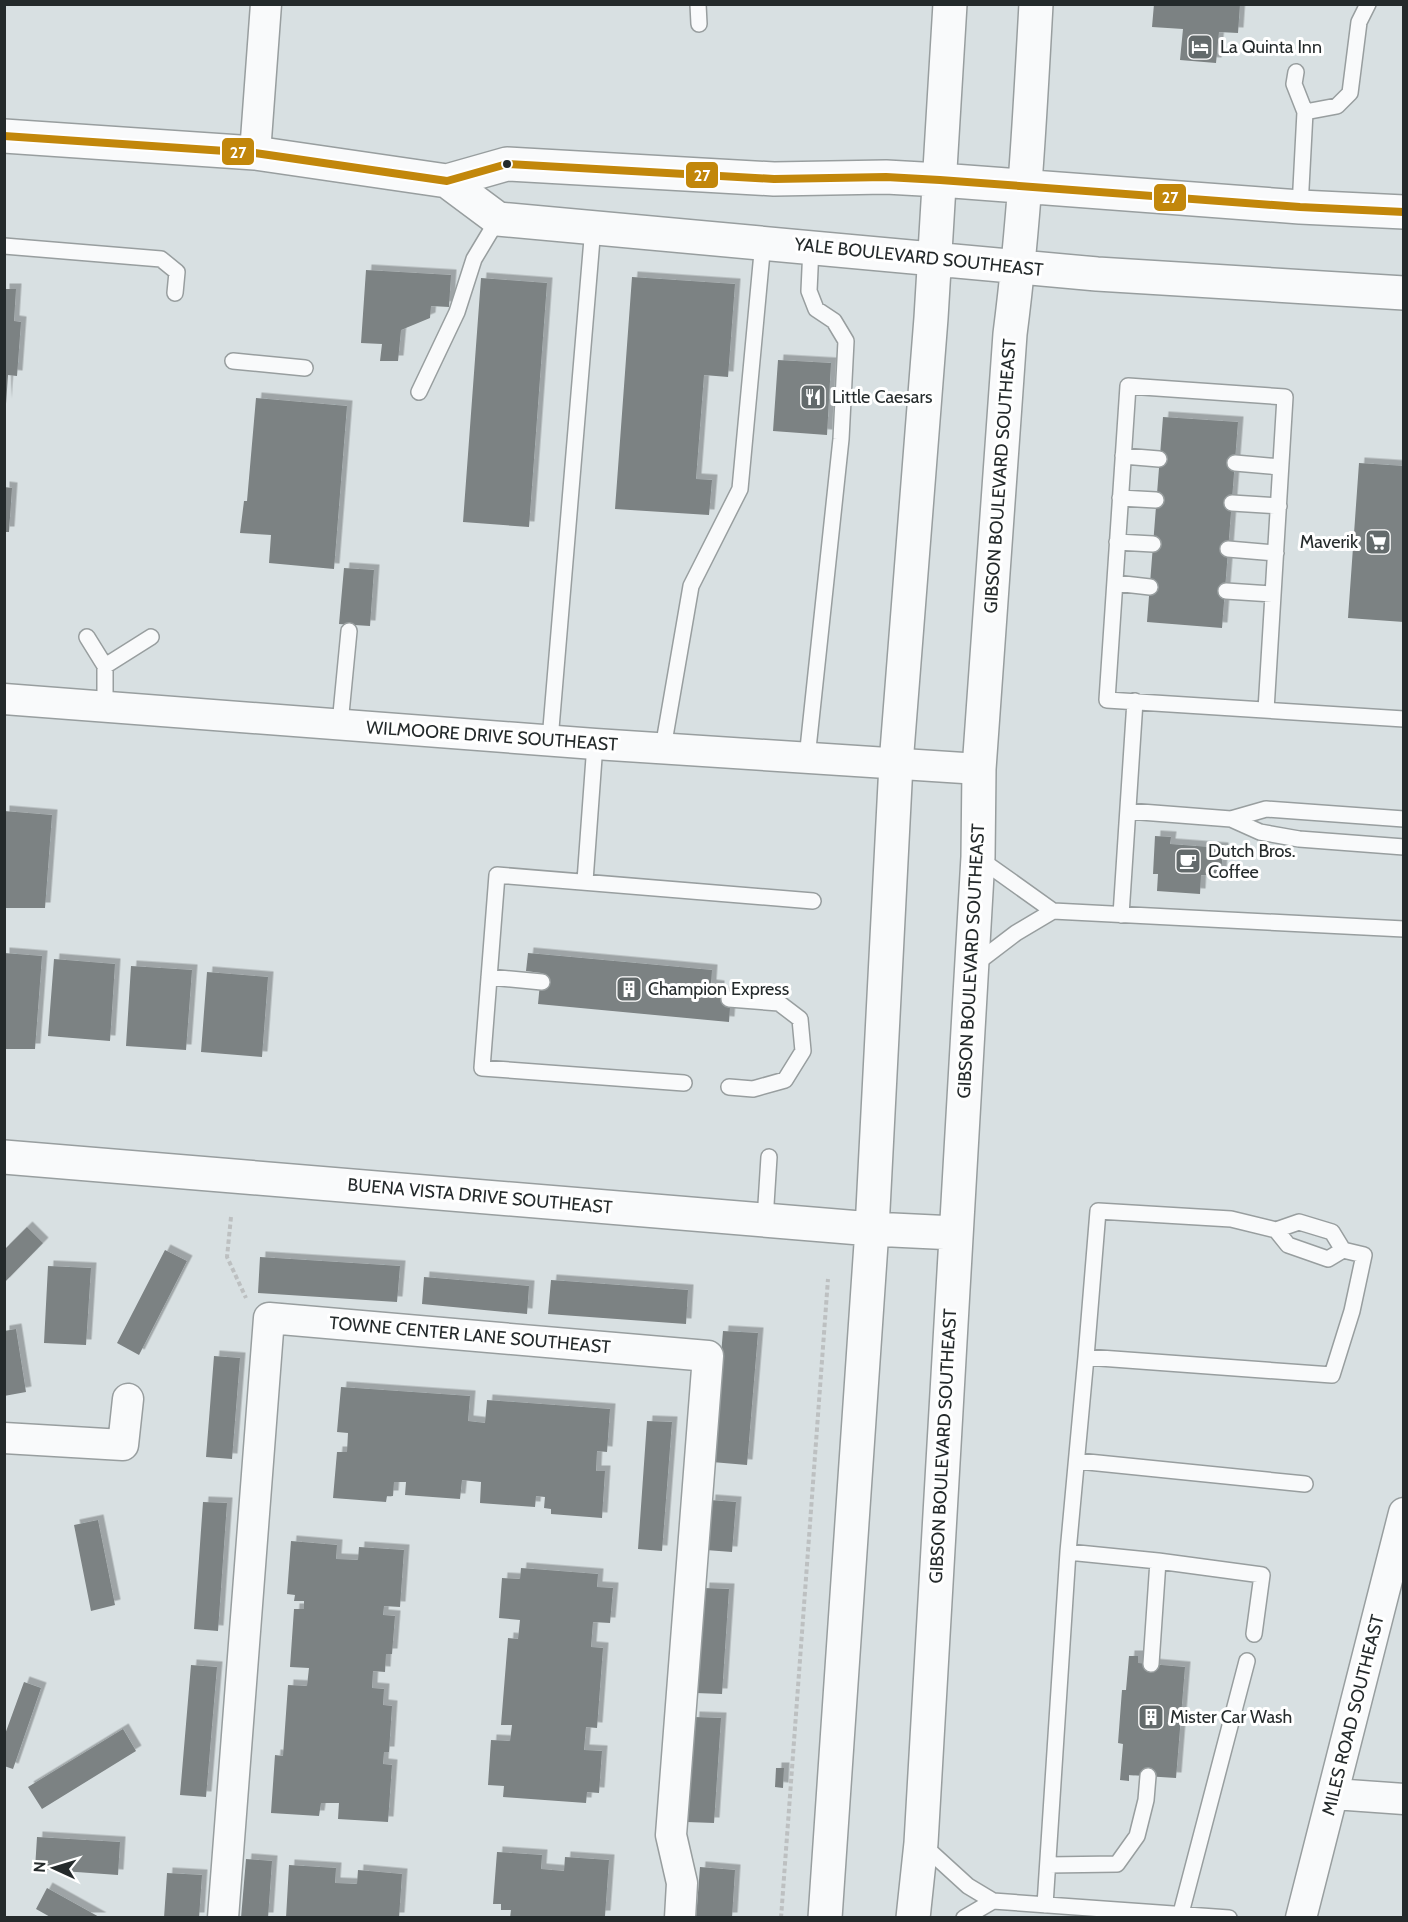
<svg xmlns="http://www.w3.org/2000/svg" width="1408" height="1922" font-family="Cabin,sans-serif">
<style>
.building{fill:#7c8283;filter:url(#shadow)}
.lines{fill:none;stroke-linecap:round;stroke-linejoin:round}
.lane-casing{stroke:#989e9f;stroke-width:18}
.street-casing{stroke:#989e9f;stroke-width:33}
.secondary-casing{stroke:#989e9f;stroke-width:36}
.path{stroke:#bdc0c1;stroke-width:4;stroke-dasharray:4.5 3;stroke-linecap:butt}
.lane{stroke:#f9fafb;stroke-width:15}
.street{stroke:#f9fafb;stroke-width:30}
.secondary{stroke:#f9fafb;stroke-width:33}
.bus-1-casing{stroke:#fff;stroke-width:12}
.bus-1{stroke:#c2870b;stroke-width:8}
.bus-dot{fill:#242a2b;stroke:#fff;stroke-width:2}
.labels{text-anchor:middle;stroke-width:6;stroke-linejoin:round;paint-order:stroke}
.poi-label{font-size:18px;fill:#242a2b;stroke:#fff;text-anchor:start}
.street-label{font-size:18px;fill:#242a2b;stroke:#fff}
.line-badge{stroke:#fff;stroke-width:2}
.badge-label{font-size:16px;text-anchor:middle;font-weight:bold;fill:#fff}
</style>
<defs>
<filter id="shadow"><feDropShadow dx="5.5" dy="-5.5" stdDeviation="0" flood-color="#0004"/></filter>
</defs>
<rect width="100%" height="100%" fill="#d8e0e2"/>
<path class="building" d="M 1154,4 L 1240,4 L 1238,33 L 1219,32 L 1216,63 L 1180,60 L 1183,29 L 1152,27 Z
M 366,270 L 451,275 L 449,307 L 431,306 L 430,318 L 401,330 L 398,361 L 380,361 L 382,344 L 361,343 Z
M 632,277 L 735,284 L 728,377 L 704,375 L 696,479 L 712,480 L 709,515 L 615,509 Z
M 481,278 L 547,283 L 529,527 L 463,522 Z
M 4,289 L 16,289 L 14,321 L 21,322 L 17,376 L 8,375 L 6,404 Z
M 778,360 L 831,363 L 827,435 L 773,431 Z
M 256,398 L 347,406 L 334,569 L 269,563 L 271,535 L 240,533 L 244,501 L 247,501 Z
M 1163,417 L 1238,422 L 1222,628 L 1147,622 Z
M 1359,463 L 1404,466 L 1404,622 L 1348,618 Z
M 4,487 L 12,488 L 9,532 L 4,532 Z
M 344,568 L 374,570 L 370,626 L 339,624 Z
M 4,811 L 52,815 L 45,908 L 4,908 Z
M 1155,836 L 1171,837 L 1170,844 L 1223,848 L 1221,876 L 1201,875 L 1200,894 L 1157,891 L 1158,874 L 1153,874 Z
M 4,953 L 42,956 L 35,1049 L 4,1049 Z
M 528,953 L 712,970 L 711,985 L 719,986 L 719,992 L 731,993 L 729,1022 L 538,1004 L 541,973 L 526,971 Z
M 54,959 L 115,964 L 110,1041 L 48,1036 Z
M 131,966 L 192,970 L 186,1050 L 126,1046 Z
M 207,972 L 268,977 L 262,1057 L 201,1052 Z
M 27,1227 L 43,1243 L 4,1283 L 4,1250 Z
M 165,1250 L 187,1261 L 139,1355 L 117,1343 Z
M 260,1257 L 400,1266 L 397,1302 L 258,1293 Z
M 48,1266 L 91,1268 L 86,1345 L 44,1343 Z
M 424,1277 L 529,1286 L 527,1314 L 422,1304 Z
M 551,1280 L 688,1290 L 686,1324 L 548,1314 Z
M 16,1329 L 26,1392 L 4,1396 L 4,1331 Z
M 723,1331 L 758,1333 L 747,1465 L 712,1462 Z
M 214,1356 L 240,1358 L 232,1459 L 206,1457 Z
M 341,1387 L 470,1396 L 468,1421 L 485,1423 L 487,1400 L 610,1409 L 607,1452 L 597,1451 L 596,1471 L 605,1471 L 602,1518 L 551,1514 L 551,1509 L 544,1508 L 545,1497 L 536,1496 L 535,1507 L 480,1503 L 481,1482 L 462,1480 L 460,1499 L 405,1495 L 406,1482 L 394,1482 L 393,1496 L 387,1496 L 386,1502 L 333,1498 L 337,1452 L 347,1452 L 348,1433 L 337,1432 Z
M 647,1421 L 672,1422 L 662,1551 L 638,1549 Z
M 710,1500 L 736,1502 L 732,1552 L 706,1550 Z
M 203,1502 L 227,1503 L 218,1631 L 194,1629 Z
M 98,1520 L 115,1605 L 91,1611 L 74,1525 Z
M 291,1541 L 337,1545 L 336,1559 L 358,1560 L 359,1547 L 404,1550 L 400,1607 L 384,1606 L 383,1615 L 395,1616 L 392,1654 L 386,1654 L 385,1672 L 373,1671 L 372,1688 L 384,1689 L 383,1705 L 392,1706 L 389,1752 L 384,1752 L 383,1764 L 392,1765 L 388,1822 L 338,1819 L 339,1803 L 321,1803 L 319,1816 L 271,1813 L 275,1755 L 283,1756 L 288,1685 L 307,1686 L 309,1668 L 290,1667 L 294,1609 L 304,1609 L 304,1601 L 294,1601 L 295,1595 L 287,1594 Z
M 521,1568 L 598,1574 L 597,1587 L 613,1588 L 610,1623 L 593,1622 L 591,1647 L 603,1648 L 597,1728 L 586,1727 L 584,1750 L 602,1751 L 599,1793 L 587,1792 L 586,1803 L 503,1797 L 504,1786 L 488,1785 L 491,1740 L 510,1741 L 512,1725 L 501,1725 L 508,1638 L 518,1639 L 520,1620 L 499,1618 L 502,1578 L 520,1579 Z
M 704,1588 L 729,1589 L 722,1694 L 696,1693 Z
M 1129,1656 L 1138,1656 L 1138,1663 L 1185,1667 L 1176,1778 L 1129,1775 L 1129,1781 L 1120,1780 L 1123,1744 L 1118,1743 L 1122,1690 L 1126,1690 Z
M 191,1665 L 217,1667 L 206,1797 L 180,1795 Z
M 24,1682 L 41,1688 L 13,1769 L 4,1766 L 4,1737 Z
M 694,1717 L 721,1718 L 714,1823 L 687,1822 Z
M 123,1729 L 136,1751 L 42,1809 L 28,1787 Z
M 776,1768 L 784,1768 L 783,1788 L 775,1787 Z
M 37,1837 L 120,1842 L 118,1875 L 35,1869 Z
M 497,1852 L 542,1855 L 541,1869 L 564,1871 L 565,1857 L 609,1860 L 605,1916 L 510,1918 L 511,1910 L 501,1910 L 501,1904 L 493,1904 Z
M 246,1859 L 272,1861 L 268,1918 L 241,1918 Z
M 289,1865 L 336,1868 L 335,1883 L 357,1884 L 358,1870 L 402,1874 L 399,1918 L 286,1918 Z
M 700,1867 L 735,1870 L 732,1918 L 696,1918 Z
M 167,1873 L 202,1875 L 199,1918 L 164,1918 Z
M 47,1888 L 101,1918 L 52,1918 L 36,1909 Z"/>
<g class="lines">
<g class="lane-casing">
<path id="lane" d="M 698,4 L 699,24
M 1296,72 L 1294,84 L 1305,112 L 1300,207
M 1305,112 L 1337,106 L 1350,93 L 1359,22 L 1368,4
M 4,246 L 161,259 L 177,272 L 175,293
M 233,361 L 305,368
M 419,392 L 457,312 L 474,259 L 498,219
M 1123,456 L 1159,459
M 1235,463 L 1280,467
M 1120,498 L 1156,500
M 1232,503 L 1279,506
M 1117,542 L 1153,544
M 1228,549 L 1276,553
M 1115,583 L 1150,587
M 1226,591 L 1273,594
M 87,637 L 105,666
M 105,706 L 105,666 L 151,637
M 1266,710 L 1285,397 L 1128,386 L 1107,700 L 1404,719
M 340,724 L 349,631
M 550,740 L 593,227
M 663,748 L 691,586 L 740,489 L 763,242
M 807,758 L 841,439 L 846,341 L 834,321 L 816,309 L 809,291 L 811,247
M 1128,811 L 1231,819 L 1266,809 L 1404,819
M 1231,819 L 1260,832 L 1299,839 L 1404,847
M 980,859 L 1053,911
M 585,881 L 595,744
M 1121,915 L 1135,701
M 974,965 L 1016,933 L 1053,911 L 1404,929
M 489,977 L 542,982
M 684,1083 L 482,1068 L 497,875 L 813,901
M 729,1087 L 753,1089 L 785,1080 L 803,1051 L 800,1019 L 779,1003 L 729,999
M 765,1220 L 769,1157
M 1086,1357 L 1098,1211 L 1231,1219 L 1276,1230 L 1288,1245 L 1328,1259 L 1343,1250
M 1078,1461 L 1305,1484
M 1068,1552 L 1158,1561
M 1151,1664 L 1158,1561 L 1262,1575 L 1254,1634
M 923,1845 L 968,1886 L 993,1901 L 1229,1918
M 1048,1865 L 1117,1864 L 1137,1836 L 1146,1800 L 1148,1776
M 1045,1905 L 1068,1552 L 1086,1357 L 1332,1375 L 1352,1311 L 1364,1255 L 1343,1250 L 1332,1232 L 1299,1222 L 1276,1230
M 1181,1913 L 1247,1661
M 964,1918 L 993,1901"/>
</g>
<g class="street-casing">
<path id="street" d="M 255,153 L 266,4
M 4,699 L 595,744 L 979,769
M 4,1438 L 123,1445 L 128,1399
M 1334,1794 L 1404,1799
M 223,1918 L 269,1318 L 708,1356 L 671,1835 L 682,1883 L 680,1918
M 1301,1918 L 1404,1513"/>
</g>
<g class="secondary-casing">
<path id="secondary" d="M 4,136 L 255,153 L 447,181 L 507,164 L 774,179 L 886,177 L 940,180 L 1300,207 L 1404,212
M 447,181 L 498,219 L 1097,274 L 1404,293
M 4,1157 L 872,1229 L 955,1233
M 825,1918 L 872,1229 L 896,764 L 931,318 L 950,4
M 913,1918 L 921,1843 L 978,857 L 979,769 L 1010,334 C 1024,225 1030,115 1036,4"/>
</g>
<path class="path" d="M 231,1217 L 227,1257 L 246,1298
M 781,1918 L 828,1279"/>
<use href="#lane" class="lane"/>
<use href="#street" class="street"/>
<use href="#secondary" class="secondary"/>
<g class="bus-1-casing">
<path id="bus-1" d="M 4,136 L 255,153 L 447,181 L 507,164 L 774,179 L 886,177 L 940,180 L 1300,207 L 1404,212"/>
</g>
<use href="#bus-1" class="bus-1"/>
</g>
<defs>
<g id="hotel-square" transform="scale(1.35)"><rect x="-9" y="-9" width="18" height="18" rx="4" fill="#636a6b" stroke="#fff"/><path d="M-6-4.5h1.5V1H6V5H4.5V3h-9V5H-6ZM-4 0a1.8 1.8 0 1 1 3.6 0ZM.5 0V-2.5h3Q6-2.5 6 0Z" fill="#fff"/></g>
<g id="restaurant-square" transform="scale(1.35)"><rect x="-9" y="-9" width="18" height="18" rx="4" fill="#636a6b" stroke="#fff"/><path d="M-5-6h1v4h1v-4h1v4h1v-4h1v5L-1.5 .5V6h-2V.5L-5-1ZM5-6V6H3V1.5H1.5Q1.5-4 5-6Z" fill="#fff"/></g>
<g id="supermarket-square" transform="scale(1.35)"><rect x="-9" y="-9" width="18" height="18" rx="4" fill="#636a6b" stroke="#fff"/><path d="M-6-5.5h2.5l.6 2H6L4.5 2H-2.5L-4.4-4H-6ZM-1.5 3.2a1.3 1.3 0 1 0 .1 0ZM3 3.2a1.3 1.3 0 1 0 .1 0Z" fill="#fff"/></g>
<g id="cafe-square" transform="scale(1.35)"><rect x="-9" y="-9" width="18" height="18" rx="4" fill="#636a6b" stroke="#fff"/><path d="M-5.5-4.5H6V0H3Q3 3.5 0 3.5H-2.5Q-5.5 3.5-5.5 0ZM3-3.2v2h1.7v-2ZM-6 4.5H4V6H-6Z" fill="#fff"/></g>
<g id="building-square" transform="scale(1.35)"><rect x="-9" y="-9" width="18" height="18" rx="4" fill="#636a6b" stroke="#fff"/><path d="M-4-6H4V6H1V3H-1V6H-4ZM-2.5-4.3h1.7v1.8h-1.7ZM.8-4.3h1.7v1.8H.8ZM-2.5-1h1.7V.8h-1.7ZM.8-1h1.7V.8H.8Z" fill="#fff"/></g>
</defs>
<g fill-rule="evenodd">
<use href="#hotel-square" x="1200" y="47"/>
<use href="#restaurant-square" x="813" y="397"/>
<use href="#supermarket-square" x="1378" y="542"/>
<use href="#cafe-square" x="1188" y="861"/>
<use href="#building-square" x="629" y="989"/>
<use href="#building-square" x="1151" y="1717"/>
</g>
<circle class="bus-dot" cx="507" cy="164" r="5"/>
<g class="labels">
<g class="poi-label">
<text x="1220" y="53">La Quinta Inn</text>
<text x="832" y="403">Little Caesars</text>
<text x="1358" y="548" text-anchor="end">Maverik</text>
<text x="1208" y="857">Dutch Bros.<tspan x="1208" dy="21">Coffee</tspan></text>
<text x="648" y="995">Champion Express</text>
<text x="1170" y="1723">Mister Car Wash</text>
</g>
<g class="street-label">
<text transform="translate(919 257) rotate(6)" y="6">YALE BOULEVARD SOUTHEAST</text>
<text transform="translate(1000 476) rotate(-86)" y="6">GIBSON BOULEVARD SOUTHEAST</text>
<text transform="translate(492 736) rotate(4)" y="6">WILMOORE DRIVE SOUTHEAST</text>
<text transform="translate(971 961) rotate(-87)" y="6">GIBSON BOULEVARD SOUTHEAST</text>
<text transform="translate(480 1196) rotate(5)" y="6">BUENA VISTA DRIVE SOUTHEAST</text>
<text transform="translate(470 1335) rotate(5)" y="6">TOWNE CENTER LANE SOUTHEAST</text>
<text transform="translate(943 1446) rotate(-87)" y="6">GIBSON BOULEVARD SOUTHEAST</text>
<text transform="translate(1353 1715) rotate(-76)" y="6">MILES ROAD SOUTHEAST</text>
</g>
</g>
<g class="line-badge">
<rect x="221" y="137" width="34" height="29" rx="6" fill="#c2870b"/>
<rect x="685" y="161" width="34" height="28" rx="6" fill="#c2870b"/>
<rect x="1153" y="183" width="34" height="29" rx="6" fill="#c2870b"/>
</g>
<g class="badge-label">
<text x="238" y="158">27</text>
<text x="702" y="181">27</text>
<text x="1170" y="203">27</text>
</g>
<rect width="1408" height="1922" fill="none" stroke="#242a2b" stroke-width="12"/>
<g transform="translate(54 1868) rotate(274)" stroke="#ffffff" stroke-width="4.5" paint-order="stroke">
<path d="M0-4.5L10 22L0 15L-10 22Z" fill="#242a2b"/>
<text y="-9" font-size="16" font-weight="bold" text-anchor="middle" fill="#242a2b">N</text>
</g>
</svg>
